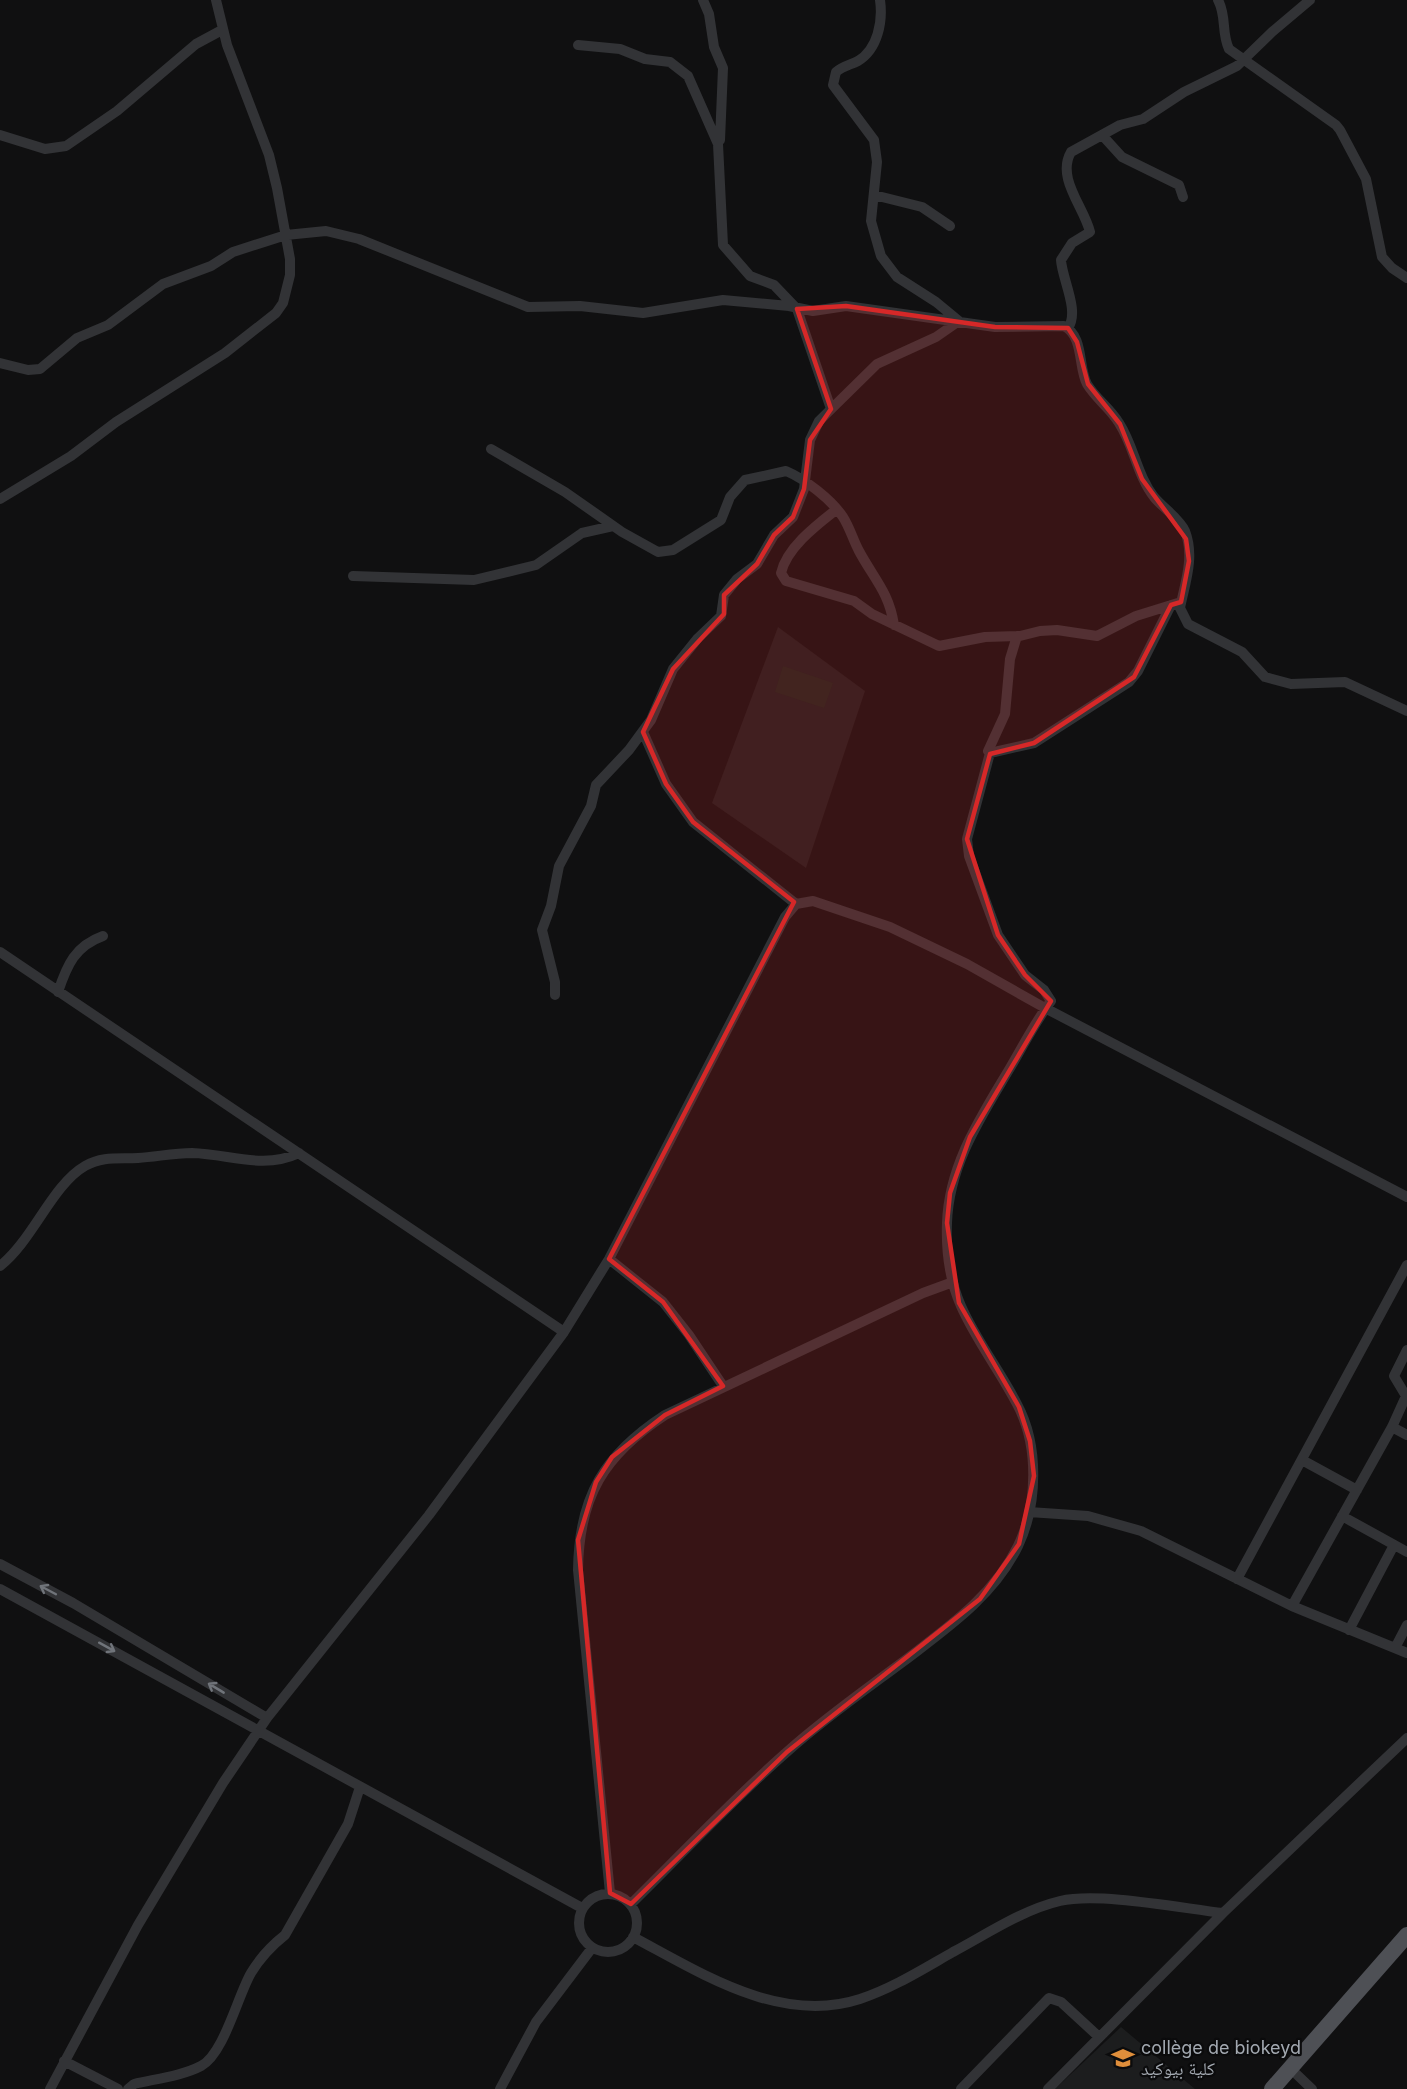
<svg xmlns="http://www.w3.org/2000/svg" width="1407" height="2089" font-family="Inter,'Noto Naskh Arabic',sans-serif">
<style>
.built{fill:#1c1d1e}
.garden{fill:#1d241d}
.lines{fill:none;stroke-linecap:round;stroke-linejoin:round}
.minor{stroke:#323336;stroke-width:10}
.primary{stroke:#4e5055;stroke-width:16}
.oneway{stroke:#70747a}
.marked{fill:#d62828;fill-opacity:0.2;stroke:#d62828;stroke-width:4.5;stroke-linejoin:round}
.labels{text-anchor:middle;stroke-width:4.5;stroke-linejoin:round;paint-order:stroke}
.poi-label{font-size:18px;fill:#a3a9b1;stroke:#0b0b0c;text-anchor:start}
</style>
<rect width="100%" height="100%" fill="#101011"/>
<path class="built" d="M 778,627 L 865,691 L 806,868 L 712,803 Z
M 1121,2027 L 1195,2089 L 1055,2089 Z"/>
<path class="garden" d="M 783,666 L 833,683 L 824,708 L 775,692 Z"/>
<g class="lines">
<path class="minor" d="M 703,0 L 709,14 L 714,47 L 723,68 L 720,140
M 880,0 C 883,21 878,49 858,61 C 850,65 843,66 836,72 L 833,85 L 874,140 L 877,162 L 871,221 L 881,256 L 897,277 L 936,302 L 959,321
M 1218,0 C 1227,17 1221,32 1229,49 L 1336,125 L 1340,130 L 1366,179 L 1382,257 L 1392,268 L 1407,278
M 578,45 L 620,49 L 645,59 L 670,62 L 688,76 L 718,144 L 723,245 L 750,276 L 774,285 L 797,309 L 831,409
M 0,135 L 45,149 L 66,146 L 117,111 L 196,44 L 222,30
M 1102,135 L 1122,157 L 1179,185 L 1183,197
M 874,195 L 922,207 L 950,226
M 1068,328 C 1080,311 1062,279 1061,260 L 1072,243 L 1090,232 C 1084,207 1056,178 1071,152 L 1120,125 L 1143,119 L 1184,92 L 1237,66 L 1272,32 L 1310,0
M 0,363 L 28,370 L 40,369 L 77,338 L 108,325 L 163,284 L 211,266 L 233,252 L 286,235 L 326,231 L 359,239 L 528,307 L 580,306 L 643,313 L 723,300 L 789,306 L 813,311 L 846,306 L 995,327 L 1064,326 C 1084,336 1078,367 1087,384 C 1096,399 1110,408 1119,423 C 1134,446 1137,475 1154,497 C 1163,508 1179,518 1185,531 C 1195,557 1185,583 1180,608 L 1188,624 L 1242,652 L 1265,677 L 1291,684 L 1345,682 L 1407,711
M 491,449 L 565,492 L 622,532 L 658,552 L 673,550 L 721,520 L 730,497 L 745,480 L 786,471 C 805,479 832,500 843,517 C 850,528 853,540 859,551 C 874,579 889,592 894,625
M 0,499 L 71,456 L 116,422 L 225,353 L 276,313 L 283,303 L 290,275 L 290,259 L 277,188 L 269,155 L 227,45 L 216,0
M 837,509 C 818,524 787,547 781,573 L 786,581 L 854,601 L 872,614 L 939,646 L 985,637 L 1020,636 L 1040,631 L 1057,630 L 1097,636 L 1136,616 L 1181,602
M 353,576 L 474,580 L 536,565 L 582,533 L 613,526
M 643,732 L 666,784 L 693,822 L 796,904
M 990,753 L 1034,743 L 1129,682 L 1138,671 L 1171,605
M 0,952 L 564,1332
M 58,992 C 67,965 75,946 103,936
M 555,995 L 555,982 L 542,930 L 551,906 L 559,866 L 591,806 L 596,785 L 629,750 L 651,720 L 673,669 L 698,638 L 721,616 L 724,595 L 737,579 L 757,564 L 774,535 L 793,517 L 804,489 L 810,440 L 819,421 L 877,364 L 936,337 L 959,321
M 609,1259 L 663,1302 L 689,1335 L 723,1386
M 0,1266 C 33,1240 52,1185 85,1166 C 103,1156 118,1159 138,1158 C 156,1157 173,1153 192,1153 C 230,1154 263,1170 299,1153
M 1392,1427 L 1407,1435
M 1302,1460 L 1357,1490
M 1029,1512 L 1088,1516 L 1141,1531 L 1292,1606 L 1407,1653
M 1342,1516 L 1407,1552
M 0,1564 L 73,1603 L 267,1718
M 1237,1579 L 1407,1265
M 0,1589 L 582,1908
M 1292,1606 L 1392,1427 L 1406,1396 L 1394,1376 L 1407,1350
M 1349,1630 L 1394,1545
M 1395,1648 L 1407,1625
M 610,1893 L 578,1570 C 579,1496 604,1455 665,1415 L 923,1293 L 953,1282
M579 1923a29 29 0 1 1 58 0a29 29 0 1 1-58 0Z
M 631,1904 C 683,1853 733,1799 788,1751 C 825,1718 865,1690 904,1661 C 947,1628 994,1596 1018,1546 C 1038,1504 1039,1445 1017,1404 C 1000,1371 976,1340 961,1306 C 950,1281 946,1250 947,1223 C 949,1164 981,1117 1010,1068 C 1023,1046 1035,1022 1051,1001 L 1044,990 L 1025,975 L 998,935 L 969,856 L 967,839 L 990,753 L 988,751 L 1005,714 L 1010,659 L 1017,636
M 633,1937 C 701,1973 780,2025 860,1999 C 893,1988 923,1969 953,1952 C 987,1934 1022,1910 1060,1901 C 1099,1892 1180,1908 1223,1913
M 64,2061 L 118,2089
M 1290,2068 L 1312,2089
M 50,2089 L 138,1925 L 223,1783 L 267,1718 L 429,1515 L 564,1332 L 609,1259 L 785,917 L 796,904 L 813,901 L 890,927 L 967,964 L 1045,1008 L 1407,1197
M 128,2089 L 134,2084 C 155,2079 182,2076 201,2066 C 224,2054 238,1995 251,1973 C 260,1958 271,1946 285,1935 L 348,1824 L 360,1787
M 500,2089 L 536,2022 L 592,1948
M 961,2089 L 1049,1998 L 1061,2002 L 1099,2037
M 1048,2089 L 1223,1913 L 1407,1738"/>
<path class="primary" d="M 1272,2089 L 1407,1935"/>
</g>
<defs><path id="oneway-shaft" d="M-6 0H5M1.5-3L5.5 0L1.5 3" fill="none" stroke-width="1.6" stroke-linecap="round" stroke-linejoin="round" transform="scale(1.5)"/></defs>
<g class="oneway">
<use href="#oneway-shaft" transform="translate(48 1590) rotate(-152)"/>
<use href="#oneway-shaft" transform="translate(107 1647) rotate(29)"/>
<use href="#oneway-shaft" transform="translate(216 1688) rotate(-149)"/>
</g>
<path class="marked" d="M 846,306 L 995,327 L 1068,328 L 1077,342 L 1088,384 L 1120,424 L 1142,479 L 1186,539 L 1189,561 L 1181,602 L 1171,605 L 1134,677 L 1034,743 L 990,754 L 967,839 L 998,935 L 1025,975 L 1051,1001 L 970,1137 L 950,1193 L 947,1223 L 959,1303 L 1019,1407 L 1030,1441 L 1034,1476 L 1019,1544 L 980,1599 L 787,1752 L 631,1904 L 610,1893 L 578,1540 L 596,1482 L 612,1457 L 665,1415 L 723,1386 L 663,1302 L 609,1259 L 794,902 L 693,822 L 666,784 L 643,732 L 673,669 L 724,614 L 724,595 L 757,564 L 774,535 L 793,517 L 804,489 L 810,440 L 831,409 L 797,309 Z"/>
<defs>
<g id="school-bare" transform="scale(1.8)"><path d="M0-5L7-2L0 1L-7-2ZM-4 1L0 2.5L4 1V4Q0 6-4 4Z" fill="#df8e3b" stroke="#0b0b0c" stroke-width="2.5" paint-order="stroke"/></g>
</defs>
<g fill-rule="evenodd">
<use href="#school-bare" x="1123" y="2058"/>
</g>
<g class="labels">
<g class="poi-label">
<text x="1141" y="2054">collège de biokeyd<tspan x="1141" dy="21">كلية بيوكيد</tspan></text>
</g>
</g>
</svg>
